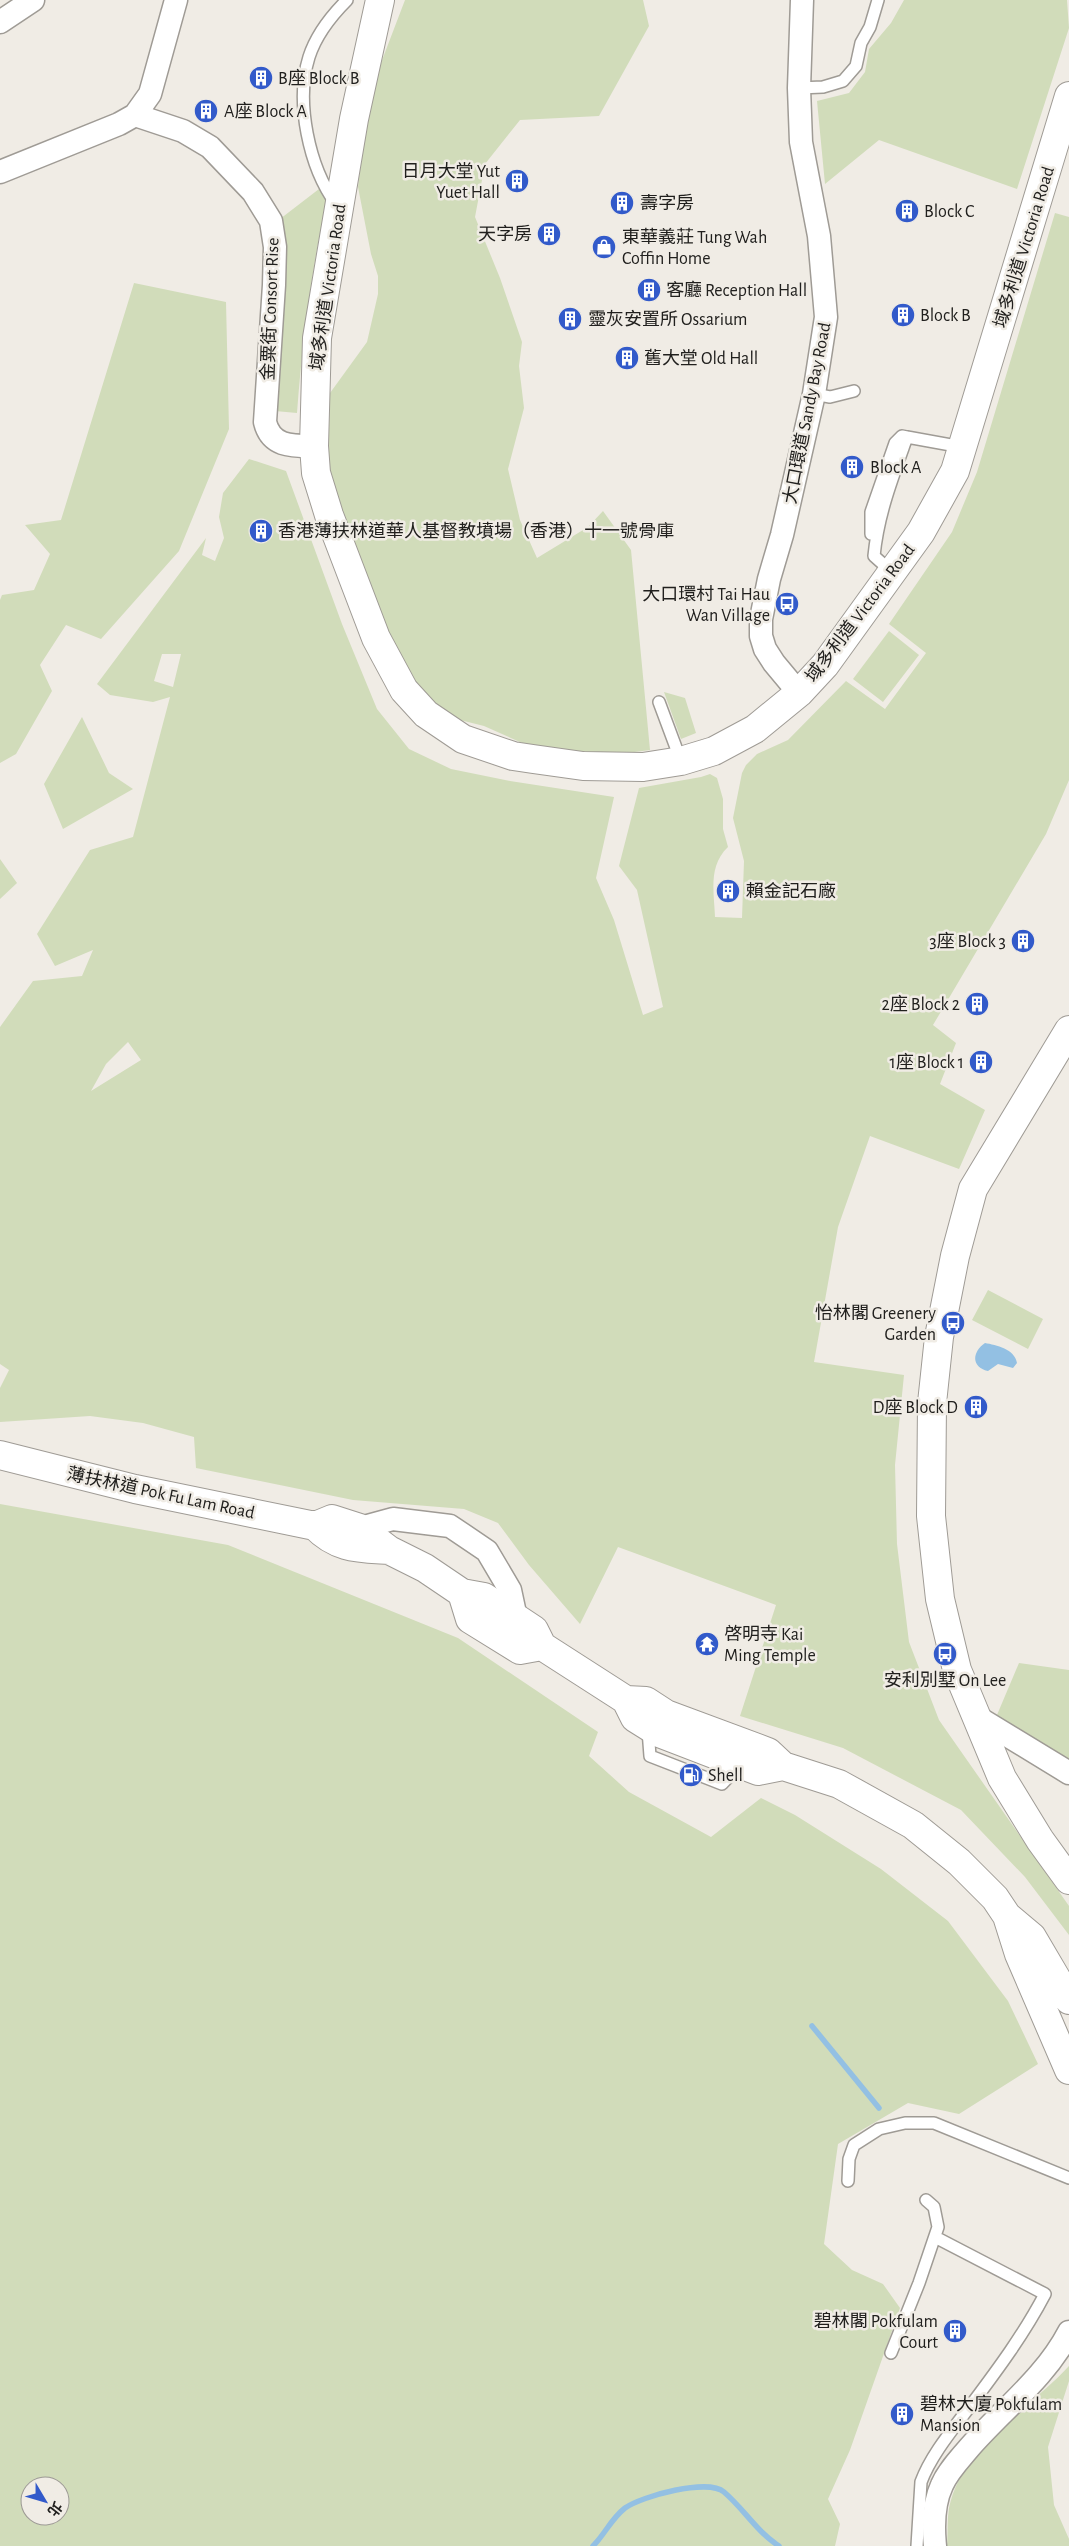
<svg xmlns="http://www.w3.org/2000/svg" width="1069" height="2546" font-family="'Alegreya Sans','Noto Sans TC',sans-serif">
<style>
.green{fill:#d1dcba;fill-rule:evenodd}
.water{fill:#93c0e3}
.lines{fill:none;stroke-linecap:round;stroke-linejoin:round}
.stream{stroke:#93c0e3;stroke-width:5.5}
.lane-casing{stroke:#9f9b95;stroke-width:14}
.street-casing{stroke:#9f9b95;stroke-width:25}
.secondary-casing{stroke:#9f9b95;stroke-width:30}
.primary-casing{stroke:#9f9b95;stroke-width:30}
.lane{stroke:#fff;stroke-width:11}
.street{stroke:#fff;stroke-width:22}
.secondary{stroke:#fff;stroke-width:28}
.primary{stroke:#fff;stroke-width:28}
.labels{text-anchor:middle;stroke-width:5;stroke-linejoin:round;paint-order:stroke}
.poi-label{font-size:18px;fill:#21201e;stroke:#f0ece5;text-anchor:start}
.street-label{font-size:18px;fill:#21201e;stroke:#f0ece5}
</style>
<rect width="100%" height="100%" fill="#f0ece5"/>
<path class="green" d="M 405,0 L 643,0 L 649,26 L 599,116 L 520,120 L 485,164 L 475,217 L 500,278 L 522,342 L 519,366 L 524,408 L 508,469 L 520,520 L 537,558 L 588,527 L 603,511 L 631,550 L 650,750 L 604,756 L 529,746 L 484,726 L 460,720 L 429,701 L 412,678 L 395,649 L 339,510 L 328,469 L 330,393 L 367,342 L 378,294 L 378,276 L 371,254 L 358,187 L 368,97 Z
M 904,0 L 1067,0 L 1069,28 L 1017,189 L 879,140 L 825,184 L 817,101 L 849,93 L 865,72 L 869,49 L 891,23 Z
M 332,179 C 313,255 303,334 297,413 L 275,411 L 280,219 Z
M 1055,213 L 1069,217 L 1069,780 L 1046,834 L 933,1025 L 956,1043 L 940,1084 L 985,1110 L 959,1169 L 870,1136 L 838,1227 L 814,1362 L 904,1375 L 895,1465 L 897,1544 L 909,1642 L 939,1720 L 1069,1906 L 1069,1935 L 1025,1877 L 961,1810 L 843,1748 L 740,1716 L 776,1605 L 618,1547 L 580,1624 L 529,1565 L 498,1523 L 464,1509 L 353,1500 L 196,1468 L 194,1437 L 143,1423 L 90,1416 L 0,1422 L 0,1388 L 9,1370 L 0,1364 L 0,1027 L 33,981 L 82,976 L 93,950 L 55,966 L 37,934 L 90,850 L 133,837 L 170,697 L 153,702 L 110,695 L 97,684 L 206,538 L 202,555 L 215,561 L 224,538 L 219,517 L 223,493 L 249,459 L 286,471 L 342,624 L 377,709 L 409,749 L 451,769 L 510,781 L 614,797 L 596,878 L 614,920 L 643,1015 L 663,1007 L 637,890 L 619,866 L 639,788 L 701,777 L 710,774 L 717,778 L 723,799 L 723,829 L 728,847 C 708,866 714,892 715,917 L 742,918 L 744,861 L 733,818 L 742,773 L 746,765 L 757,754 L 788,740 L 846,681 L 885,709 L 926,653 L 889,624 L 952,532 L 977,472 ZM 162,654 L 181,654 L 173,687 L 154,681 ZM 128,1042 L 141,1060 L 91,1091 L 106,1064 Z
M 134,283 L 226,302 L 229,429 L 179,551 L 101,639 L 66,625 L 40,665 L 52,691 L 16,754 L 0,763 L 0,600 L 2,595 L 34,590 L 50,554 L 25,525 L 61,520 Z
M 889,631 L 919,655 L 883,702 L 853,679 Z
M 664,692 L 685,698 L 696,733 L 681,739 Z
M 82,717 L 109,773 L 133,789 L 63,829 L 44,784 Z
M 0,859 L 17,883 L 0,899 Z
M 988,1290 L 1043,1319 L 1028,1349 L 972,1320 Z
M 0,1504 L 228,1545 L 458,1638 L 598,1732 L 589,1756 L 629,1792 L 711,1837 L 761,1798 L 795,1815 L 881,1869 L 948,1921 L 1008,2001 L 1038,2064 L 959,2114 L 908,2103 L 838,2144 L 824,2244 L 852,2270 L 883,2284 L 900,2308 L 850,2450 L 828,2499 L 840,2524 L 835,2546 L 0,2546 ZM 30,2486 L 60,2486 L 60,2516 L 30,2516 Z
M 1019,1663 L 1069,1670 L 1069,1766 L 994,1722 Z
M 1069,2366 L 1069,2381 L 1048,2447 L 1054,2505 L 1069,2539 L 1069,2546 L 947,2546 C 948,2534 947,2520 949,2508 C 963,2443 1028,2411 1069,2366 Z"/>
<path class="water" d="M 985,1343 C 996,1345 1015,1349 1017,1363 L 1013,1368 L 998,1364 L 988,1371 C 971,1367 972,1352 985,1343 Z"/>
<g class="lines">
<path class="stream" d="M 812,2026 L 879,2108
M 593,2546 C 605,2534 611,2519 625,2508 C 642,2496 708,2478 724,2492 C 744,2509 756,2531 779,2546"/>
<g class="lane-casing">
<path id="lane" d="M 799,88 L 823,87 L 843,81 L 856,66 L 861,43 L 870,27 L 878,0
M 336,204 C 309,167 295,102 309,57 C 316,35 331,16 347,0
M 814,394 L 830,397 L 854,391
M 871,534 L 871,512 L 895,443 L 902,436 L 907,437
M 893,573 L 874,556 C 878,514 893,476 907,437 L 962,447
M 659,702 L 681,761
M 648,1730 L 650,1756 L 722,1784 L 741,1764
M 848,2181 L 849,2159 L 854,2145 L 879,2129 L 905,2123 L 934,2123 L 1069,2178
M 891,2353 L 919,2283 L 938,2227 L 934,2207 L 926,2200
M 917,2546 L 921,2482 C 931,2455 953,2429 971,2405 C 998,2369 1024,2334 1045,2294 L 935,2237"/>
</g>
<g class="street-casing">
<path id="street" d="M 0,22 L 33,0
M 135,115 L 183,131 L 210,147 L 253,192 L 271,221 L 275,247 L 274,285 L 265,422 C 271,447 292,446 314,446
M 0,172 L 119,124 L 135,115 L 150,94 L 176,0
M 799,693 L 774,663 L 765,649 L 761,636 L 761,619 L 769,579 L 782,535 L 814,394 L 826,317 L 819,236 L 801,142 L 799,88 L 802,0
M 360,1528 L 393,1519 L 450,1526 L 487,1551 L 510,1590 L 516,1618
M 977,1717 L 1069,1773
M 935,2546 C 933,2526 933,2504 942,2485 C 948,2471 959,2460 969,2448 C 1002,2410 1045,2378 1069,2332"/>
</g>
<g class="secondary-casing">
<path id="secondary" d="M 380,0 L 354,119 L 317,338 L 314,446 L 316,473 L 329,515 L 376,638 L 404,690 L 426,714 L 463,739 L 513,756 L 533,759 L 583,766 L 643,767 L 681,761 L 714,751 L 755,729 L 799,693 L 825,665 L 921,532 L 955,471 L 1069,96
M 1069,1030 L 973,1189 L 955,1256 L 939,1337 L 932,1403 L 931,1516 L 940,1599 L 957,1670 L 1002,1778 L 1040,1840 L 1069,1880"/>
</g>
<g class="primary-casing">
<path id="primary" d="M 0,1455 L 135,1489 L 315,1526 L 332,1519 L 360,1528 L 389,1550 L 425,1568 L 462,1593 L 484,1597 L 516,1618 L 534,1630 L 542,1646 L 626,1700 L 646,1701 L 666,1714 L 768,1752 L 783,1766 L 839,1784 L 913,1825 L 959,1862 L 995,1898 L 1007,1916 L 1032,1937 L 1069,2000
M 315,1526 C 337,1549 359,1548 389,1550
M 462,1593 L 470,1619 L 520,1650 L 542,1646
M 626,1700 L 635,1718 L 659,1733 L 758,1771 L 783,1766
M 1007,1916 L 1019,1954 L 1069,2070"/>
</g>
<use href="#lane" class="lane"/>
<use href="#street" class="street"/>
<use href="#secondary" class="secondary"/>
<use href="#primary" class="primary"/>
</g>
<defs>
<g id="building-disc" transform="scale(1.25)"><circle r="9.5" fill="#325aca" stroke="#f0ece5"/><path d="M-4-6H4V6H1V3H-1V6H-4ZM-2.5-4.3h1.7v1.8h-1.7ZM.8-4.3h1.7v1.8H.8ZM-2.5-1h1.7V.8h-1.7ZM.8-1h1.7V.8H.8Z" fill="#fff"/></g>
<g id="shop-disc" transform="scale(1.25)"><circle r="9.5" fill="#325aca" stroke="#f0ece5"/><path d="M-5-2.5h2.3a2.7 3.5 0 0 1 5.4 0H5L5.5 6h-11ZM-1.5-2.5h3a1.5 2.3 0 0 0-3 0Z" fill="#fff"/></g>
<g id="bus-disc" transform="scale(1.25)"><circle r="9.5" fill="#325aca" stroke="#f0ece5"/><path d="M-5-6H5V4H4V6H2V4H-2V6H-4V4H-5ZM-3.5-4V0h7V-4ZM-3.5 1.2v1.5H-2V1.2ZM2 1.2v1.5H3.5V1.2Z" fill="#fff"/></g>
<g id="temple-disc" transform="scale(1.25)"><circle r="9.5" fill="#325aca" stroke="#f0ece5"/><path d="M0-6L5-2H3V0L6.5 2.5H4V6H1.5V3h-3V6H-4V2.5H-6.5L-3 0V-2H-5Z" fill="#fff"/></g>
<g id="fuel-disc" transform="scale(1.25)"><circle r="9.5" fill="#325aca" stroke="#f0ece5"/><path d="M-5.5-6h7V0h2V4h1.3V-2.5L3-4.5l.8-.8L6-3V5H2.5V1h-1V6h-7ZM-4.2-4.7v3.2H.2V-4.7Z" fill="#fff"/></g>
</defs>
<g fill-rule="evenodd">
<use href="#building-disc" x="261" y="78"/>
<use href="#building-disc" x="206" y="111"/>
<use href="#building-disc" x="517" y="181"/>
<use href="#building-disc" x="622" y="203"/>
<use href="#building-disc" x="907" y="211"/>
<use href="#building-disc" x="549" y="234"/>
<use href="#shop-disc" x="604" y="247"/>
<use href="#building-disc" x="649" y="290"/>
<use href="#building-disc" x="903" y="315"/>
<use href="#building-disc" x="570" y="319"/>
<use href="#building-disc" x="627" y="358"/>
<use href="#building-disc" x="852" y="467"/>
<use href="#building-disc" x="261" y="531"/>
<use href="#bus-disc" x="787" y="604"/>
<use href="#building-disc" x="728" y="891"/>
<use href="#building-disc" x="1023" y="941"/>
<use href="#building-disc" x="977" y="1004"/>
<use href="#building-disc" x="981" y="1062"/>
<use href="#bus-disc" x="953" y="1323"/>
<use href="#building-disc" x="976" y="1407"/>
<use href="#temple-disc" x="707" y="1644"/>
<use href="#bus-disc" x="945" y="1654"/>
<use href="#fuel-disc" x="691" y="1775"/>
<use href="#building-disc" x="955" y="2331"/>
<use href="#building-disc" x="902" y="2414"/>
</g>
<g class="labels">
<g class="poi-label">
<text x="278" y="84">B座 Block B</text>
<text x="224" y="117">A座 Block A</text>
<text x="500" y="177" text-anchor="end">日月大堂 Yut<tspan x="500" dy="21">Yuet Hall</tspan></text>
<text x="640" y="209">壽字房</text>
<text x="924" y="217">Block C</text>
<text x="532" y="240" text-anchor="end">天字房</text>
<text x="622" y="243">東華義莊 Tung Wah<tspan x="622" dy="21">Coffin Home</tspan></text>
<text x="666" y="296">客廳 Reception Hall</text>
<text x="920" y="321">Block B</text>
<text x="588" y="325">靈灰安置所 Ossarium</text>
<text x="644" y="364">舊大堂 Old Hall</text>
<text x="870" y="473">Block A</text>
<text x="278" y="537">香港薄扶林道華人基督教墳場（香港）十一號骨庫</text>
<text x="770" y="600" text-anchor="end">大口環村 Tai Hau<tspan x="770" dy="21">Wan Village</tspan></text>
<text x="746" y="897">賴金記石廠</text>
<text x="1006" y="947" text-anchor="end">3座 Block 3</text>
<text x="960" y="1010" text-anchor="end">2座 Block 2</text>
<text x="964" y="1068" text-anchor="end">1座 Block 1</text>
<text x="936" y="1319" text-anchor="end">怡林閣 Greenery<tspan x="936" dy="21">Garden</tspan></text>
<text x="958" y="1413" text-anchor="end">D座 Block D</text>
<text x="724" y="1640">啓明寺 Kai<tspan x="724" dy="21">Ming Temple</tspan></text>
<text x="945" y="1686" text-anchor="middle">安利別墅 On Lee</text>
<text x="708" y="1781">Shell</text>
<text x="938" y="2327" text-anchor="end">碧林閣 Pokfulam<tspan x="938" dy="21">Court</tspan></text>
<text x="920" y="2410">碧林大廈 Pokfulam<tspan x="920" dy="21">Mansion</tspan></text>
</g>
<g class="street-label">
<text transform="translate(1024 247) rotate(-73)" y="6">域多利道 Victoria Road</text>
<text transform="translate(328 287) rotate(-82)" y="6">域多利道 Victoria Road</text>
<text transform="translate(270 309) rotate(-88)" y="6">金粟街 Consort Rise</text>
<text transform="translate(807 413) rotate(-79)" y="6">大口環道 Sandy Bay Road</text>
<text transform="translate(860 613) rotate(-53)" y="6">域多利道 Victoria Road</text>
<text transform="translate(161 1493) rotate(12)" y="6">薄扶林道 Pok Fu Lam Road</text>
</g>
</g>
<g transform="translate(45 2501) rotate(128)"><circle r="24" fill="#f0ece5" stroke="#9d9a95"/>
<path d="M0-4L9 19L0 12L-9 19Z" fill="#325aca"/>
<text y="-8" font-size="14" font-weight="bold" text-anchor="middle" fill="#21201e">北</text>
</g>
</svg>
